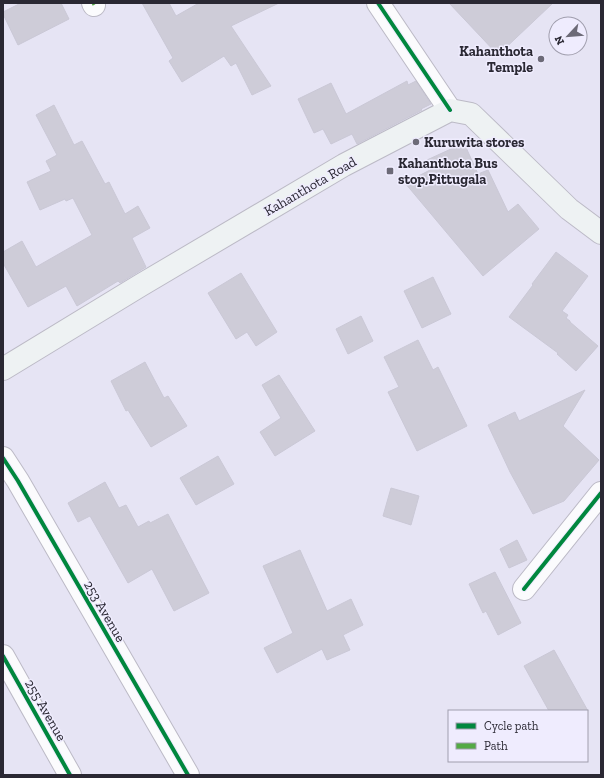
<svg xmlns="http://www.w3.org/2000/svg" width="604" height="778" font-family="'Zilla Slab',serif">
<style>
.building{fill:#ceccd8;stroke:#cac8d6}
.lines{fill:none;stroke-linecap:round;stroke-linejoin:round}
.minor-casing{stroke:#bcbac6;stroke-width:24}
.tertiary-casing{stroke:#bcbac6;stroke-width:24}
.secondary-casing{stroke:#bcbac6;stroke-width:24}
.minor{stroke:#fbfbfd;stroke-width:22}
.tertiary{stroke:#fbfbfd;stroke-width:22}
.secondary{stroke:#eef2f3;stroke-width:22}
.quiet{stroke:#53aa45;stroke-width:3;stroke-dasharray:6 3;stroke-linecap:butt}
.cycleway-casing{stroke:#efecfe;stroke-width:6}
.cycleway{stroke:#00873e;stroke-width:4}
.poi-dot{fill:#6c6a77;stroke:#efecfe;stroke-width:1.5}
.labels{text-anchor:middle;stroke-width:3;stroke-linejoin:round;paint-order:stroke}
.poi-label{font-size:14px;font-weight:bold;fill:#2a2833;stroke:#efecfe;text-anchor:start}
.street-label{font-size:14px;fill:#2a2833;stroke:#efecfe}
</style>
<rect width="100%" height="100%" fill="#e6e4f4"/>
<path class="building" d="M 21,3 L 61,3 L 69,19 L 18,45 L 3,14 L 3,12 Z
M 142,3 L 169,3 L 176,16 L 199,3 L 279,3 L 231,26 L 271,86 L 252,95 L 236,63 L 231,66 L 224,56 L 182,82 L 169,61 L 173,58 Z
M 449,3 L 553,3 L 498,55 Z
M 407,81 L 408,85 L 416,81 L 431,104 L 421,109 L 422,110 L 357,144 L 352,134 L 331,144 L 323,129 L 314,133 L 298,99 L 331,83 L 346,114 Z
M 54,105 L 74,145 L 82,141 L 105,184 L 109,182 L 125,214 L 138,206 L 150,228 L 132,238 L 146,267 L 120,283 L 118,281 L 77,306 L 66,286 L 28,307 L 3,263 L 3,252 L 22,241 L 36,267 L 92,235 L 73,198 L 66,201 L 65,199 L 40,210 L 27,182 L 51,171 L 46,161 L 57,155 L 36,115 Z
M 464,143 L 478,174 L 488,170 L 508,212 L 518,204 L 539,229 L 483,276 L 405,183 L 432,169 L 427,160 Z
M 556,252 L 588,276 L 562,311 L 568,315 L 566,318 L 570,321 L 570,322 L 598,346 L 576,371 L 557,354 L 558,353 L 509,317 L 533,285 L 532,284 Z
M 241,273 L 277,332 L 256,346 L 247,332 L 236,339 L 208,293 Z
M 433,277 L 451,314 L 422,328 L 404,291 Z
M 361,316 L 373,341 L 348,354 L 336,329 Z
M 418,340 L 433,370 L 438,367 L 467,426 L 417,451 L 388,392 L 399,387 L 384,357 Z
M 145,362 L 164,398 L 168,396 L 187,426 L 151,447 L 128,410 L 126,411 L 111,381 Z
M 279,375 L 315,431 L 275,456 L 260,432 L 281,418 L 262,385 Z
M 585,390 L 563,426 L 599,460 L 564,501 L 533,514 L 510,472 L 488,425 L 515,412 L 519,421 Z
M 218,456 L 234,484 L 196,505 L 180,478 Z
M 105,482 L 119,508 L 126,505 L 138,527 L 149,521 L 150,523 L 168,514 L 209,593 L 174,611 L 152,569 L 128,583 L 90,516 L 78,522 L 68,503 Z
M 391,488 L 419,496 L 411,525 L 383,516 Z
M 517,540 L 527,560 L 509,568 L 500,549 Z
M 300,550 L 327,611 L 351,599 L 363,625 L 343,635 L 350,650 L 327,660 L 322,649 L 277,673 L 264,648 L 293,633 L 263,566 Z
M 495,572 L 521,623 L 498,635 L 486,611 L 483,613 L 469,584 Z
M 554,650 L 588,711 L 549,711 L 524,666 Z"/>
<g class="lines">
<g class="minor-casing">
<path id="minor" d="M 93,3 L 94,5
M 3,458 L 18,481 L 188,775
M 524,589 L 601,493
M 3,656 L 70,775"/>
</g>
<g class="tertiary-casing">
<path id="tertiary" d="M 378,3 L 450,110"/>
</g>
<g class="secondary-casing">
<path id="secondary" d="M 3,369 L 141,285 L 344,165 L 450,110 L 471,114 L 569,209 L 601,233"/>
</g>
<use href="#minor" class="minor"/>
<use href="#tertiary" class="tertiary"/>
<use href="#secondary" class="secondary"/>
<path class="quiet" d="M 93,3 L 94,5"/>
<g class="cycleway-casing">
<path id="cycleway" d="M 378,3 L 450,110
M 3,458 L 18,481 L 188,775
M 524,589 L 601,493
M 3,656 L 70,775"/>
</g>
<use href="#cycleway" class="cycleway"/>
</g>
<g class="poi-dot">
<circle cx="541" cy="59" r="4"/>
<circle cx="416" cy="142" r="4"/>
<rect x="386" y="167" width="8" height="8" rx="2"/>
</g>
<g class="labels">
<g class="poi-label">
<text x="533" y="56" text-anchor="end">Kahanthota<tspan x="533" dy="16">Temple</tspan></text>
<text x="424" y="147">Kuruwita stores</text>
<text x="398" y="168">Kahanthota Bus<tspan x="398" dy="16">stop,Pittugala</tspan></text>
</g>
<g class="street-label">
<text transform="translate(310 186) rotate(-30)" y="5">Kahanthota Road</text>
<text transform="translate(105 611) rotate(60)" y="5">253 Avenue</text>
<text transform="translate(46 710) rotate(60)" y="5">255 Avenue</text>
</g>
</g>
<rect width="604" height="778" fill="none" stroke="#2a2833" stroke-width="8"/>
<rect x="448" y="710" width="140" height="52" fill="#efecfe" stroke="#a09ead"/>
<rect x="456" y="723" width="20" height="6" fill="#00873e" stroke="#a09ead"/>
<text x="484" y="730" font-size="12" fill="#2a2833">Cycle path</text>
<rect x="456" y="743" width="20" height="6" fill="#53aa45" stroke="#a09ead"/>
<text x="484" y="750" font-size="12" fill="#2a2833">Path</text>
<g transform="translate(568 36) rotate(244)"><circle r="19" fill="#efecfe" stroke="#a09ead"/>
<path d="M0-3L7 15L0 10L-7 15Z" fill="#6c6a77"/>
<text y="-6" font-size="11" font-weight="bold" text-anchor="middle" fill="#2a2833">N</text>
</g>
</svg>
